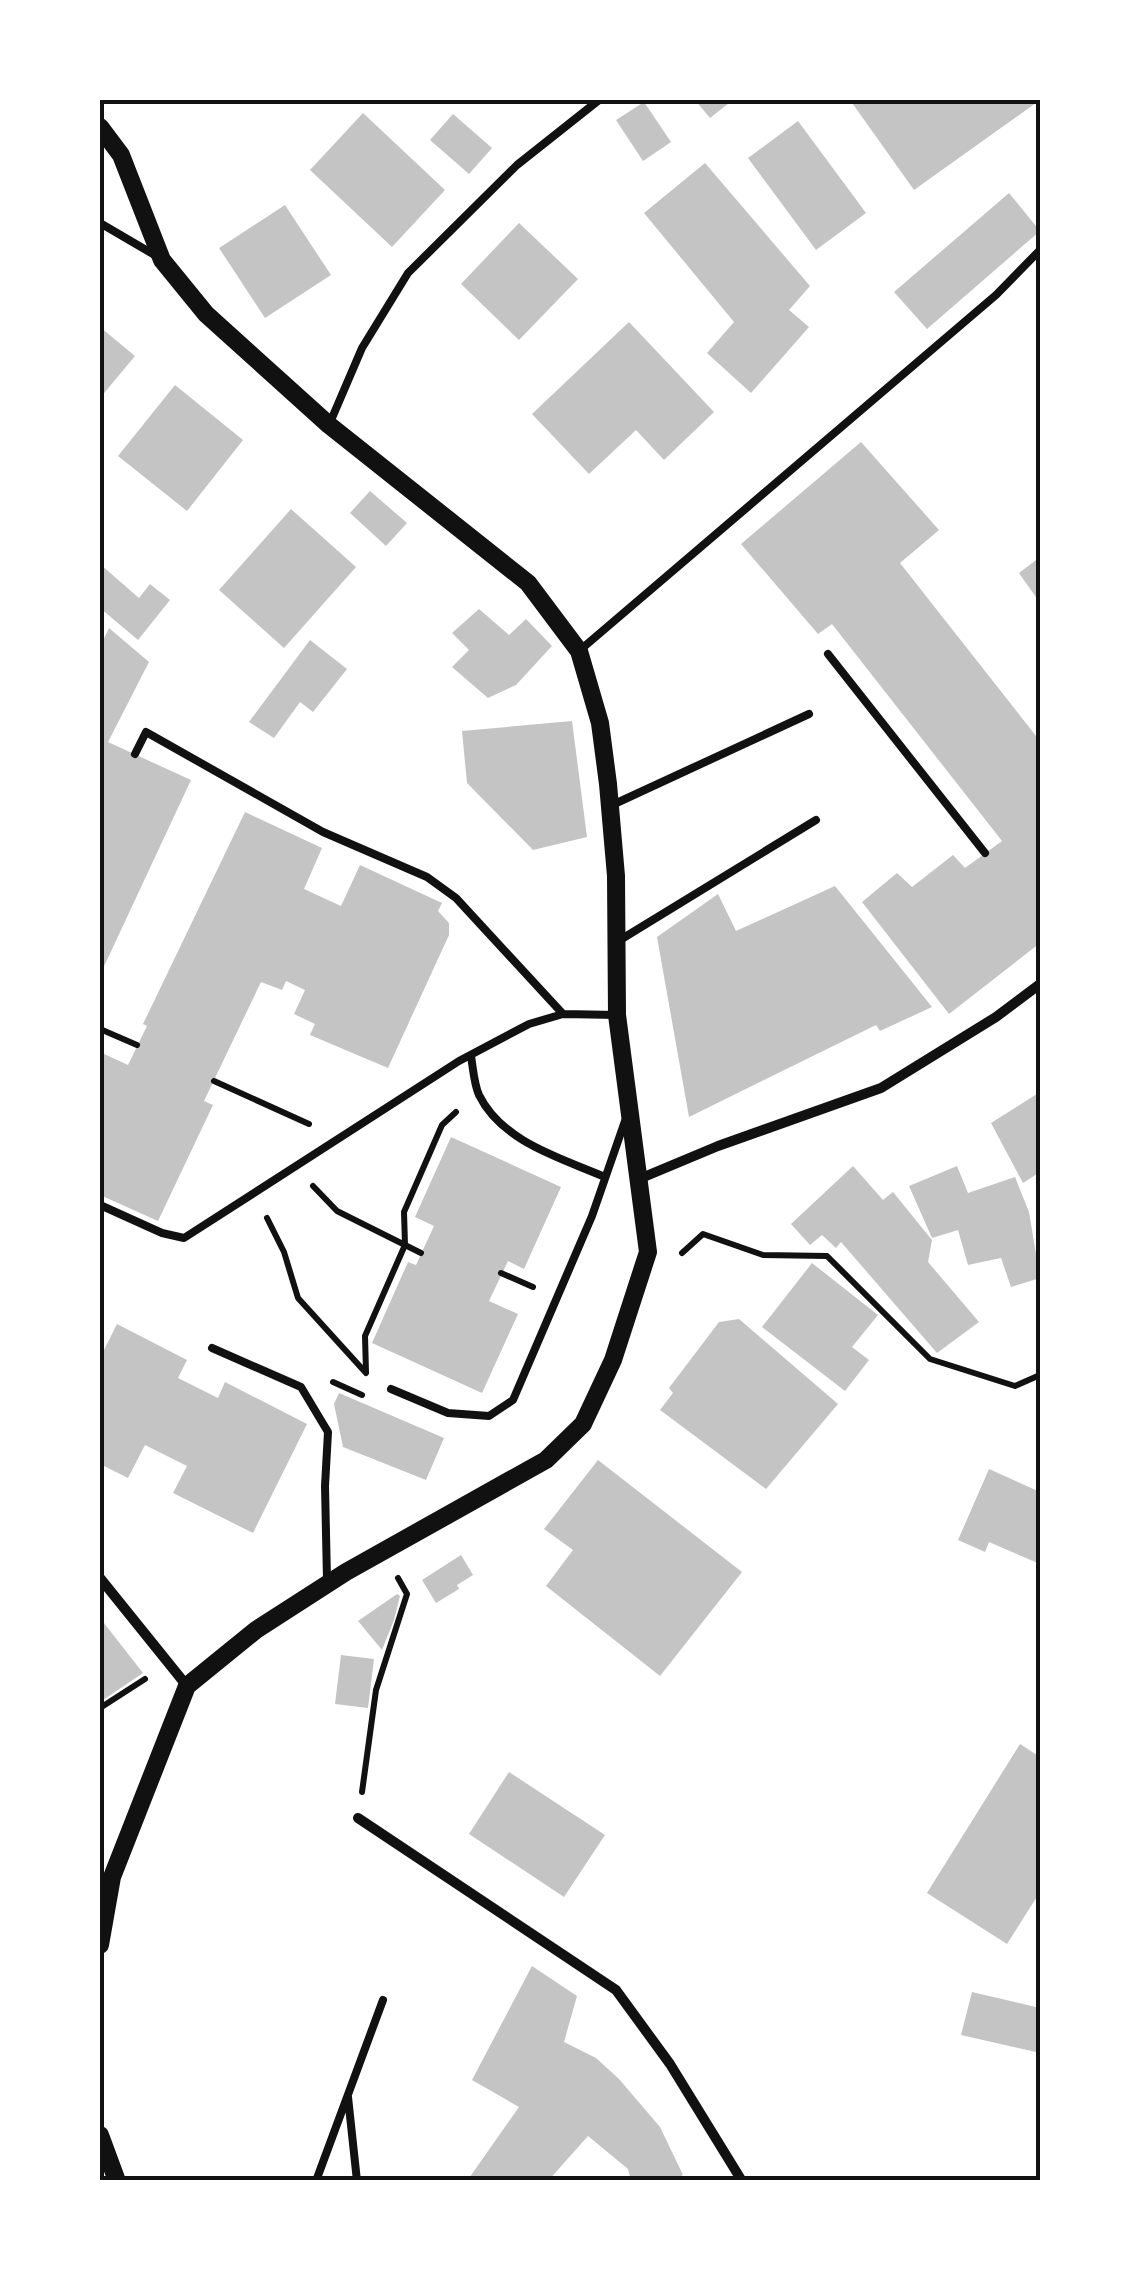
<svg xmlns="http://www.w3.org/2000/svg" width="1140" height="2281" font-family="Montserrat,sans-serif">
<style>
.building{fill:#c4c4c4}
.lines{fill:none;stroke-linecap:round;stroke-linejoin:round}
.path{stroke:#111;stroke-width:6}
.service{stroke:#111;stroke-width:8}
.minor{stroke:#111;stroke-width:10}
.tertiary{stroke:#111;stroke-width:18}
.neatline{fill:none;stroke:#111;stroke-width:4}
</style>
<rect width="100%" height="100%" fill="#fff"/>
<path class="building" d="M 695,100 L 726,100 L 729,103 L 710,118 Z
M 850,100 L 1040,100 L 914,190 Z
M 644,102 L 671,142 L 643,161 L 616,120 Z
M 363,113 L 445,190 L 392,247 L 310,170 Z
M 453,114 L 492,148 L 469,174 L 430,140 Z
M 798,121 L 866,213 L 816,250 L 748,158 Z
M 705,163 L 810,286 L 789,310 L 809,327 L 751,393 L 707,353 L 734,322 L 644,213 Z
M 1009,193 L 1040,231 L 927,329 L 894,292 Z
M 285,205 L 331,275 L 265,318 L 219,248 Z
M 519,223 L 578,279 L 519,340 L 461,284 Z
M 629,322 L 714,412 L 664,460 L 636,430 L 589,474 L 532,414 Z
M 100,327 L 135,356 L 100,398 Z
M 175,385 L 243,440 L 187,511 L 118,456 Z
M 861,442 L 939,530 L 900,563 L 1040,741 L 1040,943 L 949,1014 L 862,902 L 897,873 L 912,887 L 953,855 L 965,868 L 1002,841 L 832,624 L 818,634 L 741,544 Z
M 370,491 L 407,523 L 386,546 L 350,513 Z
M 291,509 L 356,567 L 284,648 L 219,590 Z
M 1040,557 L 1040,603 L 1019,573 Z
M 100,564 L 139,598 L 150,584 L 170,600 L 138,640 L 100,608 Z
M 479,609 L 509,635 L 526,619 L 552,646 L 516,685 L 488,698 L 452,667 L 469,650 L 452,633 Z
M 109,628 L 149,662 L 108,742 L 191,780 L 100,975 L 100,647 Z
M 310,640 L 347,669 L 313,712 L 300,702 L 274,738 L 249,722 Z
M 572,721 L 587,837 L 533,850 L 467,783 L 462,731 Z
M 245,812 L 322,848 L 304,889 L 341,906 L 360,865 L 442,903 L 438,911 L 449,923 L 449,935 L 388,1068 L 310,1035 L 315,1024 L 294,1014 L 305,990 L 286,981 L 282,990 L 261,982 L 204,1101 L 213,1105 L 158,1221 L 100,1195 L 100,1058 L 102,1053 L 128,1065 L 147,1026 L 143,1024 Z
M 835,886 L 932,1007 L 880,1031 L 876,1025 L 689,1117 L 657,937 L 718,894 L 736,931 Z
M 1040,1092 L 1040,1172 L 1023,1183 L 991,1123 Z
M 451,1137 L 561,1187 L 524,1269 L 508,1261 L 489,1301 L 518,1314 L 482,1393 L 372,1343 L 408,1262 L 416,1265 L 434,1226 L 415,1217 Z
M 853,1166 L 883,1200 L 893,1192 L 932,1240 L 928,1262 L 979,1322 L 937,1353 L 841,1242 L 836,1248 L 822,1235 L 810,1245 L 791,1224 Z
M 957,1166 L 968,1193 L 1015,1177 L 1029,1212 L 1040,1278 L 1011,1287 L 1001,1258 L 968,1265 L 958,1230 L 932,1238 L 909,1186 Z
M 812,1263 L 878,1315 L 852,1347 L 869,1360 L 845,1391 L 762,1327 Z
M 739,1319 L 838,1404 L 766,1489 L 660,1410 L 673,1393 L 669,1388 L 719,1322 Z
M 117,1324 L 187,1360 L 178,1378 L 218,1398 L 225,1382 L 307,1424 L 253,1533 L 173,1493 L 187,1466 L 145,1445 L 128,1478 L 100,1464 L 100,1358 Z
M 339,1393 L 444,1438 L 426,1480 L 343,1447 L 334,1404 Z
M 598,1460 L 742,1572 L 660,1676 L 546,1586 L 573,1550 L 544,1529 Z
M 989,1469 L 1040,1492 L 1037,1525 L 1040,1527 L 1040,1564 L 989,1542 L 985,1552 L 958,1540 Z
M 461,1555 L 473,1575 L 457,1585 L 459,1589 L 436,1603 L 422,1580 Z
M 397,1594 L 400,1596 L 394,1620 L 382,1650 L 358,1621 Z
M 100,1618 L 143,1673 L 103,1700 L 100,1696 Z
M 341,1655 L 374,1659 L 368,1708 L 335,1704 Z
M 1020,1744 L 1040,1757 L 1040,1892 L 1007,1944 L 927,1893 Z
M 509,1772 L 605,1835 L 564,1897 L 469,1834 Z
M 532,1966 L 577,1996 L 564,2042 L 596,2058 L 619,2079 L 660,2127 L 683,2175 L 670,2181 L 631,2181 L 628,2169 L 588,2136 L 548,2181 L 467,2181 L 519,2107 L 472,2080 Z
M 972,1992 L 1040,2008 L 1040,2053 L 961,2035 Z"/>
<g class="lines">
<path class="path" d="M 100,1029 L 137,1045
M 214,1081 L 309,1124
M 313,1186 L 337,1211 L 421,1253
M 267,1218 L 284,1252 L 298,1298 L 366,1373
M 682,1253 L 703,1234 L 763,1255 L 827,1256 L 930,1359 L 1015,1386 L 1040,1375
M 501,1273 L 533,1287
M 366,1372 L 365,1336 L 405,1245 L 404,1212 L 442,1125 L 456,1112
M 333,1382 L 362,1395
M 100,1708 L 145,1679
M 362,1792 L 376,1690 L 407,1594 L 398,1578"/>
<path class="service" d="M 100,223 L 158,257
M 329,425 L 362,348 L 408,273 L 517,165 L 599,100
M 579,651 L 996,295 L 1040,250
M 828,654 L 985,853
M 135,754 L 146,732 L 323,832 L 427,877 L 456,898 L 563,1014
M 610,806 L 809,714
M 620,940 L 816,820
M 471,1056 C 473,1068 474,1084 479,1095 C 502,1142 561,1158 605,1177
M 100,1205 L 162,1233 L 184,1238 L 459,1061 L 529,1024 L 563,1014 L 617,1015
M 212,1348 L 301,1387 L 328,1432 L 325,1486 L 327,1580
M 391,1389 L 448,1413 L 489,1416 L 513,1400 L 592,1216 L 625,1121
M 348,2097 L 357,2181
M 316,2181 L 383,2000"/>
<path class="minor" d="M 639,1179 L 718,1146 L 881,1088 L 996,1017 L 1040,984
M 100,1578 L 187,1686
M 358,1818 L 616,1990 L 670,2064 L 742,2181"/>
<path class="tertiary" d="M 100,127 L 121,155 L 162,260 L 206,314 L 329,425 L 528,583 L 579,651 L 600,723 L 608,784 L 616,876 L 617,1015 L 648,1252 L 613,1360 L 583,1424 L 546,1460 L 346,1572 L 256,1630 L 187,1686 L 112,1877 L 100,1945
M 100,2135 L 117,2181"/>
</g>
<rect width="1140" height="2281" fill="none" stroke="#ffffff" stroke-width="205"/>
<rect x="102" y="102" width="936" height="2076" class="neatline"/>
</svg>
